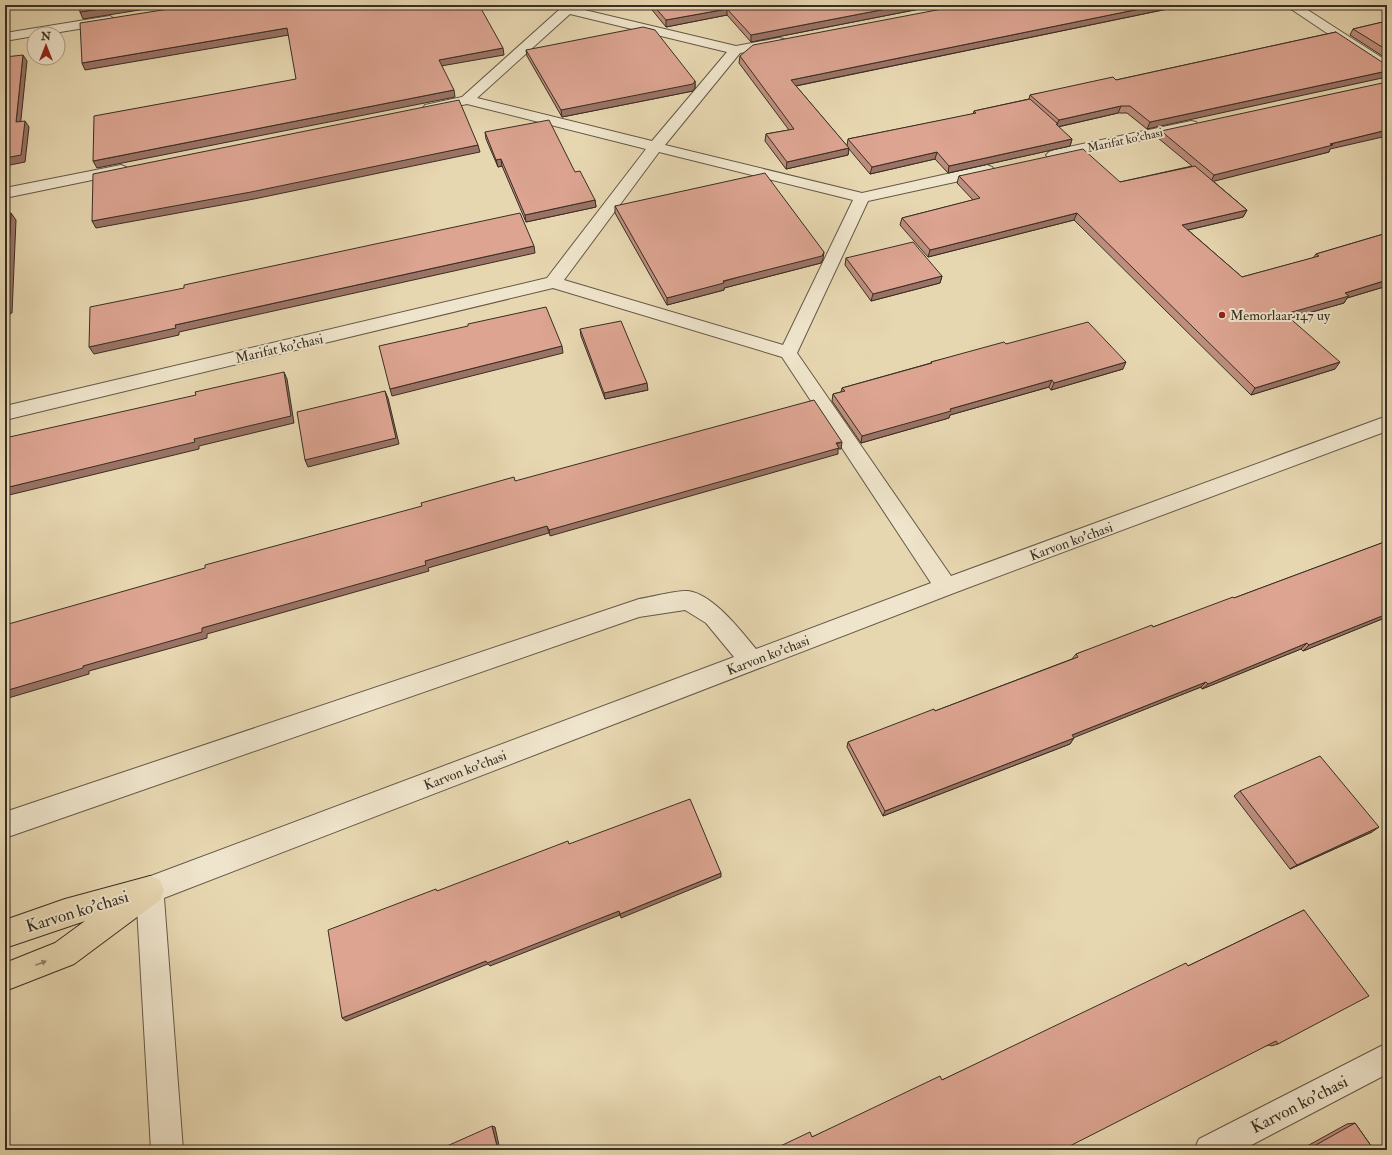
<svg xmlns="http://www.w3.org/2000/svg" width="1392" height="1155" font-family="'IM FELL Double Pica',serif">
<style>
.lines{fill:none;stroke-linecap:round;stroke-linejoin:round}
.minor-casing{stroke:#645946;stroke-width:2}
.major-casing{stroke:#382f22;stroke-width:2}
.minor{fill:#efe5cc;fill-rule:evenodd}
.major{fill:#e7d7b1;fill-rule:evenodd}
.wall{fill:#bd8d7d;stroke:#382f22}
.shaded-wall{fill:#9a7366;stroke:#382f22}
.building{fill:#dca491;stroke:#382f22}
.oneway{fill:#90836a}
.poi-dot{fill:#8f2418;stroke:#efe5cc;stroke-width:1.5}
.labels{text-anchor:middle;stroke-width:4;stroke-linejoin:round;paint-order:stroke}
.far-street-label{font-size:12px;fill:#382f22;stroke:#efe5cc}
.poi-label{font-size:14px;fill:#382f22;stroke:#efe5cc;text-anchor:start}
.street-label{font-size:14px;fill:#382f22;stroke:#efe5cc}
.near-street-label{font-size:17px;fill:#382f22;stroke:#efe5cc}
</style>
<rect width="100%" height="100%" fill="#e7d7b1"/>
<filter id="stains"><feTurbulence type="fractalNoise" baseFrequency=".005" numOctaves="4"/><feColorMatrix values="0 0 0 0 .2 0 0 0 0 .09 0 0 0 0 .02 0 0 0 .5 -.17"/></filter>
<radialGradient id="worn" r=".72"><stop offset=".6" stop-color="#630" stop-opacity="0"/><stop offset="1" stop-color="#630" stop-opacity=".3"/></radialGradient>
<g class="lines">
<g class="minor-casing">
<path id="minor" d="M 558,5 L 570,5 L 572,7 L 736,46 L 779,38 L 784,39 L 786,42 L 784,45 L 740,53 L 665,145 L 862,193 L 987,165 L 992,167 L 995,170 L 992,173 L 987,175 L 868,201 L 797,353 L 951,576 L 1387,416 L 1387,431 L 954,593 L 164,898 L 183,1150 L 151,1150 L 136,890 L 140,880 L 734,657 L 706,623 L 685,610 L 639,617 L 5,838 L 5,812 L 639,599 C 651,597 678,590 688,591 C 713,594 741,631 756,649 L 931,583 L 782,357 L 553,288 L 5,420 L 5,406 L 547,278 L 646,149 L 467,104 L 430,112 L 425,111 L 423,108 L 425,105 L 462,97 L 560,9 ZM 570,14 L 727,52 L 652,141 L 477,98 ZM 659,152 L 853,200 L 783,345 L 564,280 Z
M 1285,5 L 1300,5 L 1387,61 L 1387,71 L 1382,70 Z
M 110,16 L 116,20 L 115,23 L 48,34 L 34,34 L 34,36 L 5,41 L 5,33 Z
M 1191,121 L 1196,122 L 1198,125 L 1196,128 L 1054,160 L 1049,158 L 1046,155 L 1049,152 L 1054,150 Z
M 121,165 L 126,167 L 129,170 L 126,173 L 5,198 L 5,188 Z
M 1387,1043 L 1387,1074 L 1242,1150 L 1194,1150 L 1199,1139 Z"/>
</g>
<g class="major-casing">
<path id="major" d="M 150,876 L 160,880 L 164,890 L 160,900 L 74,964 L 5,991 L 5,963 L 55,943 L 85,921 L 5,948 L 5,920 L 65,899 Z"/>
</g>
<use href="#minor" class="minor"/>
<use href="#major" class="major"/>
</g>
<path class="wall" d="M 648,5 L 940,5 L 751,42 L 727,15 L 666,27 Z
M 1178,5 L 1177,7 L 796,86 L 847,146 L 848,139 L 973,114 L 974,111 L 1029,99 L 1030,95 L 1116,80 L 1336,32 L 1147,129 L 1127,113 L 1118,113 L 1058,127 L 1072,139 L 1070,146 L 948,173 L 935,159 L 870,174 L 849,149 L 848,155 L 786,169 L 765,141 L 766,134 L 789,130 L 739,63 L 740,56 Z
M 1387,21 L 1387,59 L 1350,35 L 1353,29 Z
M 526,50 L 695,81 L 695,88 L 693,91 L 562,117 L 527,56 Z
M 1161,131 L 1330,149 L 1329,152 L 1213,181 L 1247,210 L 1243,217 L 1188,230 L 1242,277 L 1313,258 L 1316,254 L 1387,233 L 1387,286 L 1347,298 L 1344,303 L 1290,318 L 1335,369 L 1251,395 L 1074,220 L 928,257 L 900,225 L 902,218 L 973,200 L 957,183 L 959,176 L 1120,182 L 1192,166 L 1158,138 Z
M 485,132 L 595,200 L 596,207 L 526,222 L 502,166 L 498,167 L 486,139 Z
M 615,206 L 823,259 L 821,263 L 724,288 L 724,290 L 667,305 L 615,213 Z
M 846,258 L 942,276 L 940,283 L 871,301 L 845,265 Z
M 580,329 L 648,390 L 605,399 L 581,336 Z
M 1006,344 L 1123,369 L 1051,390 L 1049,387 L 950,415 L 949,418 L 861,443 L 832,401 L 833,394 L 841,392 L 842,388 L 931,363 L 931,362 Z
M 1387,541 L 1387,617 L 1303,651 L 1301,649 L 1202,689 L 1201,687 L 1074,737 L 1070,744 L 883,816 L 847,747 L 848,742 L 935,711 L 1072,659 L 1076,654 L 1153,627 L 1234,598 Z
M 1240,791 L 1372,832 L 1290,869 L 1234,796 Z
M 1304,910 L 1278,1044 L 1271,1046 L 1270,1045 L 812,1137 L 942,1080 L 1188,966 Z
M 1355,1123 L 1374,1150 L 1300,1150 L 1347,1124 Z"/>
<path class="shaded-wall" d="M 126,5 L 171,5 L 83,19 L 80,12 Z
M 907,5 L 940,5 L 751,42 L 751,35 Z
M 1159,5 L 1180,5 L 1178,5 L 1177,7 L 790,87 L 791,80 Z
M 727,9 L 727,15 L 666,27 L 666,20 Z
M 287,28 L 289,35 L 85,70 L 82,63 Z
M 503,48 L 504,55 L 441,66 L 439,60 Z
M 23,55 L 27,61 L 20,129 L 16,122 Z
M 1387,71 L 1387,77 L 1147,129 L 1150,122 Z
M 695,81 L 695,88 L 693,91 L 562,117 L 561,110 Z
M 454,90 L 455,97 L 97,168 L 93,161 Z
M 1121,106 L 1118,113 L 1057,127 L 1056,124 L 1057,124 L 1059,120 Z
M 25,121 L 29,127 L 25,162 L 5,166 L 5,158 Z
M 1387,130 L 1387,136 L 1330,149 L 1329,152 L 1211,182 L 1214,175 L 1330,144 Z
M 1072,139 L 1070,146 L 948,173 L 949,166 Z
M 478,145 L 480,152 L 254,199 L 96,228 L 92,221 Z
M 849,148 L 848,155 L 786,169 L 787,162 Z
M 937,152 L 935,159 L 870,174 L 872,167 Z
M 501,159 L 502,166 L 498,167 L 496,160 Z
M 595,200 L 596,207 L 526,222 L 525,215 Z
M 1247,210 L 1243,217 L 1179,232 L 1182,225 Z
M 11,213 L 16,220 L 12,313 L 9,314 L 6,371 L 5,372 L 5,307 Z
M 1077,213 L 1074,220 L 928,257 L 930,250 Z
M 534,246 L 535,253 L 179,332 L 179,335 L 94,354 L 89,347 L 175,325 Z
M 824,252 L 823,259 L 821,263 L 724,288 L 724,290 L 667,305 L 667,298 Z
M 942,276 L 940,283 L 871,301 L 873,294 Z
M 1387,280 L 1387,286 L 1347,298 L 1344,303 L 1280,321 L 1285,314 L 1345,293 Z
M 562,346 L 563,353 L 392,396 L 390,389 Z
M 1126,362 L 1123,369 L 1051,390 L 1054,383 Z
M 1340,362 L 1335,369 L 1251,395 L 1255,388 Z
M 284,372 L 287,379 L 294,423 L 199,446 L 199,449 L 5,496 L 5,488 L 194,439 Z
M 1052,380 L 1049,387 L 950,415 L 949,418 L 861,443 L 862,436 L 950,409 Z
M 647,383 L 648,390 L 605,399 L 604,393 Z
M 385,391 L 388,398 L 399,444 L 308,467 L 305,460 Z
M 842,442 L 841,449 L 838,449 L 838,454 L 550,536 L 549,530 Z
M 547,526 L 549,533 L 428,568 L 429,571 L 207,634 L 207,638 L 89,671 L 89,674 L 5,699 L 5,691 L 83,666 L 202,628 L 425,561 Z
M 1387,614 L 1387,617 L 1303,651 L 1309,645 Z
M 1307,643 L 1301,649 L 1202,689 L 1208,684 Z
M 1206,682 L 1201,687 L 1068,740 L 1072,735 Z
M 1074,738 L 1070,744 L 883,816 L 885,811 Z
M 1379,827 L 1372,832 L 1290,869 L 1297,865 Z
M 721,873 L 721,877 L 621,918 L 620,914 Z
M 619,911 L 620,915 L 490,966 L 488,964 L 346,1021 L 342,1018 L 486,961 Z
M 492,1126 L 495,1127 L 500,1150 L 498,1150 Z"/>
<path class="building" d="M 79,5 L 126,5 L 80,12 Z
M 194,5 L 479,5 L 503,48 L 439,60 L 454,90 L 93,161 L 94,116 L 296,79 L 287,28 L 82,63 L 80,23 Z
M 653,5 L 907,5 L 751,35 L 727,9 L 666,20 Z
M 963,5 L 1159,5 L 791,80 L 849,148 L 787,162 L 766,134 L 794,129 L 740,56 L 753,45 Z
M 1387,21 L 1387,50 L 1353,29 Z
M 643,27 L 655,30 L 695,81 L 693,84 L 561,110 L 526,50 Z
M 1336,32 L 1385,64 L 1387,65 L 1387,71 L 1150,122 L 1130,106 L 1121,106 L 1059,120 L 1030,95 L 1113,77 L 1116,80 Z
M 23,55 L 16,122 L 25,121 L 21,155 L 5,158 L 5,57 Z
M 1387,82 L 1387,130 L 1330,144 L 1333,145 L 1214,175 L 1161,131 Z
M 1030,99 L 1058,124 L 1056,124 L 1072,139 L 949,166 L 937,152 L 872,167 L 848,139 L 976,113 L 974,111 Z
M 459,100 L 478,145 L 251,192 L 92,221 L 93,174 Z
M 549,120 L 575,172 L 580,171 L 595,200 L 525,215 L 501,159 L 496,160 L 485,132 Z
M 1083,149 L 1120,182 L 1195,166 L 1247,210 L 1182,225 L 1242,277 L 1319,256 L 1316,254 L 1387,233 L 1387,280 L 1345,293 L 1349,296 L 1285,314 L 1340,362 L 1255,388 L 1077,213 L 930,250 L 902,218 L 980,198 L 959,176 Z
M 765,173 L 824,252 L 822,256 L 723,281 L 724,283 L 667,298 L 615,206 Z
M 11,213 L 6,306 L 5,307 L 5,214 Z
M 520,213 L 534,246 L 175,325 L 176,328 L 89,347 L 90,307 L 184,288 L 184,285 Z
M 913,242 L 942,276 L 873,294 L 846,258 Z
M 546,307 L 562,346 L 390,389 L 379,346 L 468,326 L 468,324 Z
M 621,321 L 647,383 L 604,393 L 580,329 Z
M 1088,322 L 1126,362 L 1054,383 L 1052,380 L 950,409 L 951,411 L 862,436 L 833,394 L 845,391 L 842,388 L 932,363 L 931,362 L 1004,342 L 1006,344 Z
M 284,372 L 291,416 L 194,439 L 195,442 L 5,488 L 5,438 L 196,395 L 195,392 Z
M 385,391 L 396,438 L 305,460 L 297,412 Z
M 814,400 L 842,442 L 836,443 L 839,448 L 549,530 L 547,526 L 425,561 L 426,565 L 202,628 L 202,632 L 83,666 L 83,668 L 5,691 L 5,625 L 205,568 L 205,565 L 422,506 L 421,503 L 514,477 L 515,481 Z
M 1387,541 L 1387,614 L 1309,645 L 1307,643 L 1208,684 L 1206,682 L 1072,735 L 1074,738 L 885,811 L 848,742 L 934,709 L 935,711 L 1078,657 L 1076,654 L 1152,625 L 1153,627 L 1233,597 L 1234,598 Z
M 1320,756 L 1379,827 L 1297,865 L 1240,791 Z
M 690,799 L 721,873 L 620,914 L 619,911 L 487,963 L 486,961 L 342,1018 L 328,930 L 436,889 L 437,891 L 568,841 L 569,844 Z
M 1304,910 L 1369,996 L 1278,1044 L 1276,1041 L 1062,1150 L 772,1150 L 810,1132 L 812,1137 L 940,1076 L 942,1080 L 1186,963 L 1188,966 Z
M 1355,1123 L 1374,1150 L 1307,1150 Z
M 492,1126 L 498,1150 L 438,1150 Z"/>
<defs><path id="oneway-solid" d="M-6-.8H1V-3.2L6.5 0L1 3.2V.8H-6Z"/></defs>
<use class="oneway" href="#oneway-solid" transform="translate(41 963) rotate(-21)"/>
<circle class="poi-dot" cx="1222" cy="315" r="4"/>
<g class="labels">
<g class="far-street-label">
<text transform="translate(1125 140) rotate(-12)" y="4">Marifat ko'chasi</text>
</g>
<g class="poi-label">
<text x="1230" y="320">Memorlaar 147 uy</text>
</g>
<g class="street-label">
<text transform="translate(279 348) rotate(-13)" y="5">Marifat ko'chasi</text>
<text transform="translate(1071 541) rotate(-20)" y="5">Karvon ko'chasi</text>
<text transform="translate(768 655) rotate(-21)" y="5">Karvon ko'chasi</text>
<text transform="translate(465 770) rotate(-21)" y="5">Karvon ko'chasi</text>
</g>
<g class="near-street-label">
<text transform="translate(77 911) rotate(-17)" y="6">Karvon ko'chasi</text>
<text transform="translate(1299 1104) rotate(-27)" y="6">Karvon ko'chasi</text>
</g>
</g>
<rect width="1392" height="1155" fill="none" stroke="#e7d7b1" stroke-width="20"/>
<rect x="6" y="6" width="1380" height="1143" fill="none" stroke="#382f22" stroke-width="2"/>
<rect x="10" y="10" width="1372" height="1135" fill="none" stroke="#382f22"/>
<g transform="translate(46 46)"><circle r="19" fill="#efe5cc" stroke="#a69c88"/>
<path d="M0-3L7 15L0 10L-7 15Z" fill="#8f2418"/>
<text y="-6" font-size="11" font-weight="bold" text-anchor="middle" fill="#382f22">N</text>
</g>
<rect width="100%" height="100%" filter="url(#stains)"/>
<rect width="100%" height="100%" fill="url(#worn)"/>
</svg>
